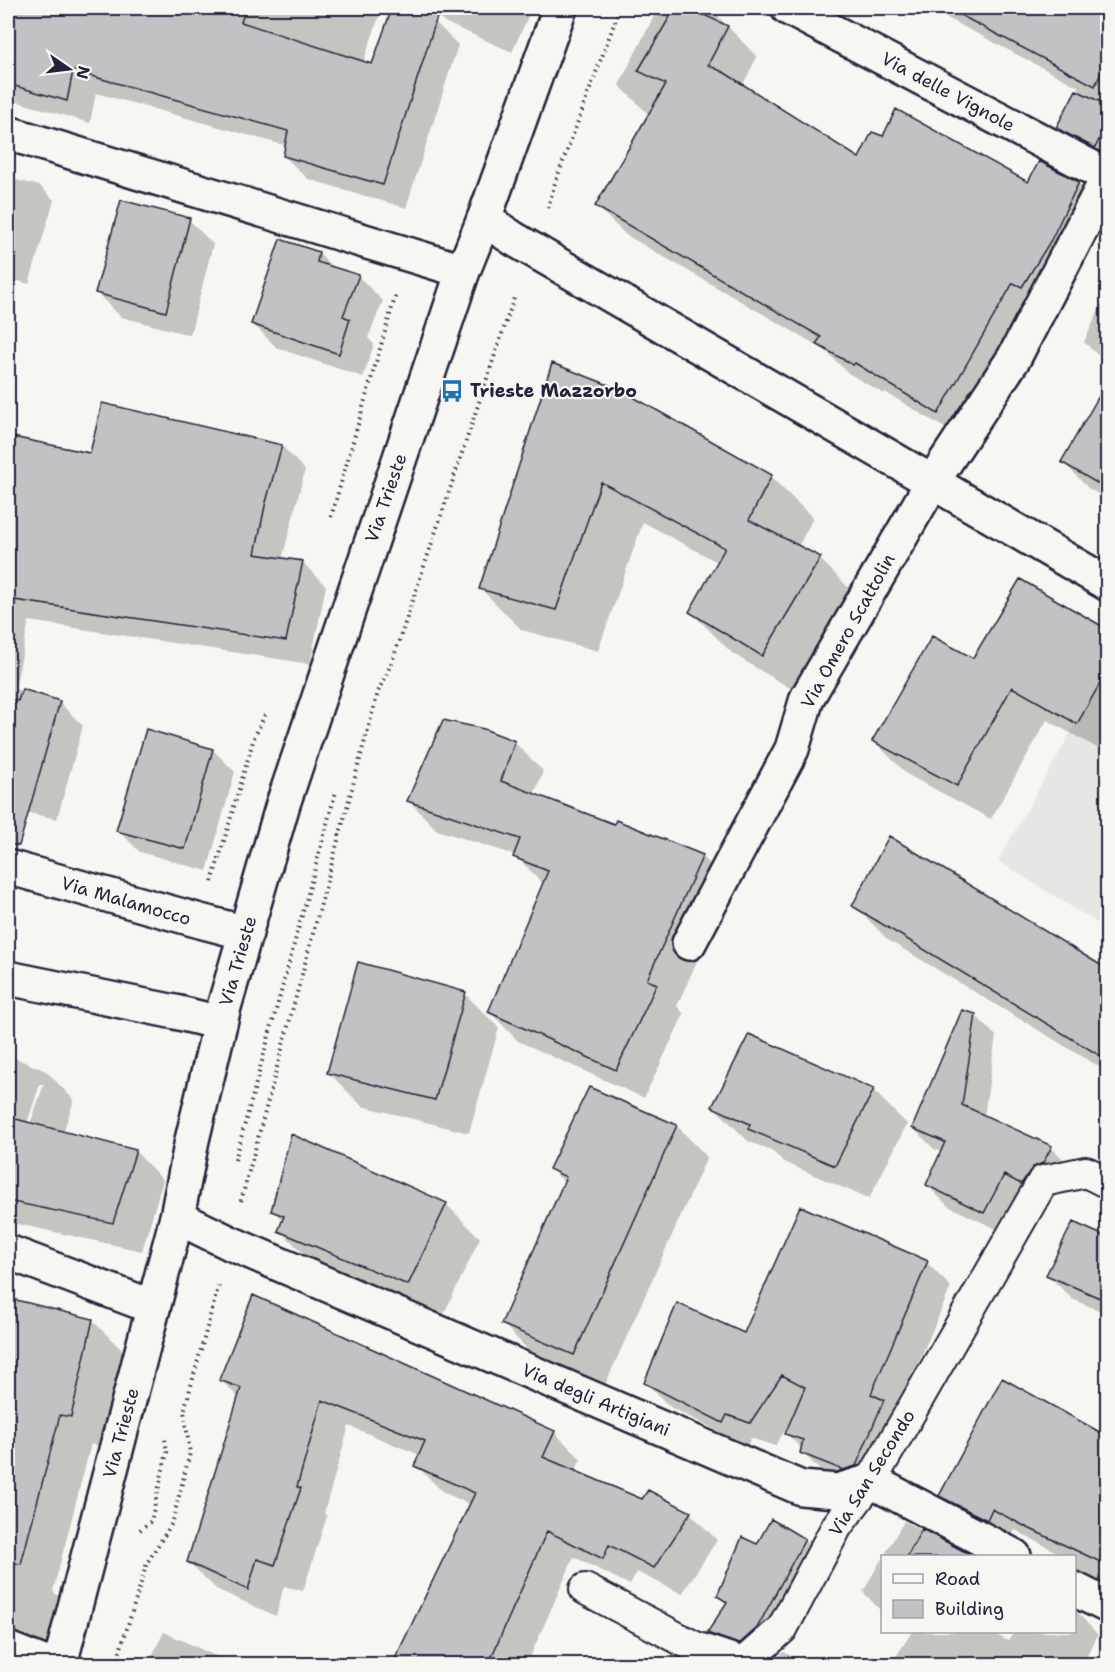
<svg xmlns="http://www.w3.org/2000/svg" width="1115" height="1672" font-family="'Shantell Sans',sans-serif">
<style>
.built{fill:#e6e6e4}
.shadow{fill:#0003;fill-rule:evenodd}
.building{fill:#c2c2c4;stroke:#22223b;stroke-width:1.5}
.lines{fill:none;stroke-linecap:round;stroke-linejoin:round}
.service-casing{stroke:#22223b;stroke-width:34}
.minor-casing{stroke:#22223b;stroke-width:38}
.tertiary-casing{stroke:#22223b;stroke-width:38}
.motorway-casing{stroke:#22223b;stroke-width:38}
.path{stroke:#22223b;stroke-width:4;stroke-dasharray:1.5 4.5;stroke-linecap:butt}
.service{stroke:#f6f6f2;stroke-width:30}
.minor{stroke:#f6f6f2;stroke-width:33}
.tertiary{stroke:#f6f6f2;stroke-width:33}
.motorway{stroke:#f6f6f2;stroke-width:33}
.labels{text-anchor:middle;stroke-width:4.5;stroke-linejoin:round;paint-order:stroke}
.street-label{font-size:18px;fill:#22223b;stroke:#f6f6f2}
.poi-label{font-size:18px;font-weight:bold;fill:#22223b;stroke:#f6f6f2;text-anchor:start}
</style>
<rect width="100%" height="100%" fill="#f6f6f2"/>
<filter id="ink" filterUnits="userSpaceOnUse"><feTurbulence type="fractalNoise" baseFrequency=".0167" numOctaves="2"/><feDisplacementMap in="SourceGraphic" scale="12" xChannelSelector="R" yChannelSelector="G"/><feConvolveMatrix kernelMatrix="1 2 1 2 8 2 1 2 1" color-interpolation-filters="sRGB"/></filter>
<g filter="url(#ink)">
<path class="built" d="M 1107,669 L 1107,929 L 998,861 Z"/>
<path class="shadow" d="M 8,8 L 96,8 L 130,18 L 133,8 L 382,8 L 346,113 L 435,22 L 458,45 L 406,208 L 308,179 L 284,156 L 287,146 L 96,93 L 90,123 L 8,99 Z
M 429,8 L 532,8 L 512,52 L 444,22 Z
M 658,8 L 710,8 L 757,57 L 742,86 L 859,160 L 1029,184 L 1078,183 L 1108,213 L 1080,270 L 1052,316 L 968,442 L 885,392 L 884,394 L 848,373 L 825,350 L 626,235 L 596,206 L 649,115 L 619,85 Z
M 928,8 L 1108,8 L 1108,165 L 1082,151 L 1058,127 L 1079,87 Z
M 8,178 L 40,186 L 54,200 L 29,284 L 8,278 Z
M 189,220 L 213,244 L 190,335 L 121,317 L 97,293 Z
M 319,253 L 335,270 L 359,277 L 383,301 L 368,338 L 374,344 L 363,377 L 277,348 L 253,324 Z
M 1108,296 L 1108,365 L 1084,342 L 1103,301 L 1104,301 Z
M 1108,385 L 1108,499 L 1089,489 L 1063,462 Z
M 618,390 L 771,477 L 813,518 L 798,547 L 820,559 L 862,601 L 805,697 L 733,654 L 691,612 L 719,563 L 643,522 L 598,651 L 522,630 L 480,588 Z
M 8,437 L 91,455 L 282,446 L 305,470 L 282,560 L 302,562 L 326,586 L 310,664 L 29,621 L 15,689 L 59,702 L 83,726 L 57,819 L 24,812 L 21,821 L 8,817 Z
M 1021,581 L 1108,631 L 1108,754 L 1047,720 L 991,819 L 908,775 L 874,741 L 973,660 Z
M 514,742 L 543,771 L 534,795 L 702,856 L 731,885 L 677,1006 L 684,1014 L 644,1098 L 518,1041 L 490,1012 L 544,885 L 515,855 L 437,830 L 409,801 Z
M 213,750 L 235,772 L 207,871 L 140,852 L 118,830 Z
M 890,838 L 1108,970 L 1108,1072 L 888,940 L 854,905 Z
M 465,994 L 499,1028 L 469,1133 L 362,1106 L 328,1072 Z
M 975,1015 L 996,1036 L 984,1117 L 1051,1147 L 1072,1168 L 1005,1233 L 948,1206 L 927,1185 L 942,1152 L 934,1149 L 913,1128 Z
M 8,1055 L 46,1071 L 74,1100 L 63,1133 L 135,1151 L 163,1180 L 142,1251 L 8,1222 ZM 40,1084 L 44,1084 L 28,1130 L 25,1129 Z
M 590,1089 L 677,1126 L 707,1157 L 605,1385 L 533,1355 L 503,1324 L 565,1183 L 551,1169 Z
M 873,1090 L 907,1124 L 869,1199 L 784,1162 L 773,1152 L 748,1141 L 714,1107 Z
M 446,1204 L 480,1238 L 442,1318 L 314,1264 L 280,1230 L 283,1221 L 273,1210 Z
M 1073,1224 L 1108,1238 L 1108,1314 L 1072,1299 L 1048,1275 Z
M 927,1263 L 951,1287 L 896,1415 L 880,1490 L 826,1476 L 802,1452 L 802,1449 L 787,1434 L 790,1425 L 789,1424 L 775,1446 L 751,1438 L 747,1446 L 670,1407 L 646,1383 L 745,1335 Z
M 8,1299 L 92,1320 L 123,1351 L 102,1447 L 91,1444 L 53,1591 L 65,1603 L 48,1663 L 8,1664 Z
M 221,1380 L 554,1432 L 581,1459 L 575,1472 L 643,1500 L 690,1513 L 717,1540 L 682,1594 L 637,1572 L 630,1585 L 574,1557 L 527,1664 L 406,1664 L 471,1505 L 443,1492 L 416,1465 L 420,1455 L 349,1426 L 324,1513 L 327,1516 L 303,1591 L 284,1586 L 276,1616 L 216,1589 L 189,1562 L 239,1398 Z
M 1003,1380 L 1108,1438 L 1108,1595 L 1079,1602 L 1077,1612 L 1098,1635 L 1087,1656 L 1095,1664 L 891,1664 L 912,1632 L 991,1632 L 1008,1641 L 1014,1632 L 1074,1632 L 1074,1556 L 1064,1556 L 1015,1530 L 1009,1541 L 963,1517 L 941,1495 Z
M 904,1521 L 968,1555 L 970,1556 L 884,1556 Z
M 804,1540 L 828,1564 L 778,1657 L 784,1652 L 804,1664 L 757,1664 L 733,1656 L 709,1633 L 727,1604 L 718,1596 L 758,1546 Z
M 882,1558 L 882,1612 L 863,1592 Z
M 164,1632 L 233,1664 L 148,1664 Z"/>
<path class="building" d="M 8,8 L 246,8 L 241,22 L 372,64 L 392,8 L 440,8 L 383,185 L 283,156 L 288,131 L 73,71 L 67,101 L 8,84 Z
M 675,8 L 689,8 L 728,26 L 708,65 L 725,73 L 859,158 L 872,132 L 883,136 L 896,109 L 1028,182 L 1039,161 L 1079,182 L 1051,240 L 1022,287 L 1013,283 L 938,414 L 855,363 L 853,365 L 816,344 L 821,337 L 595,206 L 666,84 L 638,71 Z
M 947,8 L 1107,8 L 1107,60 L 1095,86 Z
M 1076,90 L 1107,105 L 1107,123 L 1095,148 L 1056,128 Z
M 121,200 L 190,218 L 166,312 L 95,293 Z
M 280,239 L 319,252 L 317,262 L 359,275 L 343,316 L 350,319 L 339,354 L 251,324 Z
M 552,363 L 619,389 L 772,475 L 749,520 L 821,557 L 762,656 L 689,612 L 725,548 L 601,482 L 556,610 L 479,589 Z
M 1107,382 L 1107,489 L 1061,462 Z
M 102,403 L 282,445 L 265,506 L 255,554 L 303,561 L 286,641 L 8,599 L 8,436 L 90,453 Z
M 1020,579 L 1107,629 L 1107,671 L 1077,724 L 1012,687 L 957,786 L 872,741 L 932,636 L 973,658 Z
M 22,689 L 60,701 L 19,846 L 8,844 L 8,699 L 18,701 Z
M 443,720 L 484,729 L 515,741 L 501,781 L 614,824 L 616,820 L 703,855 L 647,980 L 657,984 L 616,1070 L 488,1012 L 548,871 L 513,857 L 520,839 L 407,801 Z
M 146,729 L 213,749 L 185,849 L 116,831 Z
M 889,836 L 1107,969 L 1107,1060 L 852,906 Z
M 358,962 L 466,992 L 435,1100 L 327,1073 Z
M 962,1010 L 976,1014 L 962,1105 L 1052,1146 L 1043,1163 L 1033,1167 L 1021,1184 L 1004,1175 L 984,1213 L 926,1185 L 945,1142 L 912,1128 Z
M 749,1034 L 874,1089 L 835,1166 L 748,1129 L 750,1124 L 712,1107 Z
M 589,1087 L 677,1125 L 574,1355 L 501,1324 L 566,1177 L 549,1169 Z
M 8,1117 L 136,1150 L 113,1223 L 8,1201 Z
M 291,1134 L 447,1203 L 408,1285 L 278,1231 L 284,1216 L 271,1211 Z
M 800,1206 L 928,1261 L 871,1394 L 884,1400 L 856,1466 L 843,1470 L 800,1453 L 803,1440 L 785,1434 L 805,1387 L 782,1375 L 750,1423 L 727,1415 L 723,1423 L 644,1383 L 677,1303 L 744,1333 Z
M 1073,1222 L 1107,1237 L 1107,1301 L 1046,1275 Z
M 253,1295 L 555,1431 L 543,1457 L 642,1499 L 648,1490 L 691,1512 L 654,1568 L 609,1545 L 603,1559 L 547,1531 L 488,1665 L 392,1665 L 475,1493 L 414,1466 L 425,1441 L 322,1400 L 297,1487 L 301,1488 L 275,1565 L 257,1559 L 248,1590 L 187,1562 L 241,1388 L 219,1380 Z
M 8,1298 L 93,1319 L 71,1417 L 60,1415 L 21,1564 L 8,1562 Z
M 1002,1378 L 1107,1436 L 1107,1565 L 1028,1528 L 992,1509 L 987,1520 L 939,1496 Z
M 771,1519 L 805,1539 L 757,1628 L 739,1644 L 707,1633 L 727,1602 L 717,1596 L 742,1537 L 757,1544 Z
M 922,1529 L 969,1554 L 968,1557 L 907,1557 Z"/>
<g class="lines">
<g class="service-casing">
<path id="service" d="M 585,1589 L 695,1647 L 743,1663 L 782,1629 L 837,1526 L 871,1481 L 1043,1181 L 1086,1172 L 1108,1183"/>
</g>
<g class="minor-casing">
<path id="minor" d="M 788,8 L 1108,176
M 8,133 L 463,271
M 484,219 L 514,239 L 1108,584
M 8,867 L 200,921 L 246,933
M 689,943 L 792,749 L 807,698 L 933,481 L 1014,358 L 1108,177
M 177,1217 L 230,1243 L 801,1488 L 837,1491 L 871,1481 L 1014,1556
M 8,1252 L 153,1307
M 1074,1589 L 1108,1606
M 8,1649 L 46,1664"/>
</g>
<g class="tertiary-casing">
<path id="tertiary" d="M 60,1664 L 177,1217 L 192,1140 L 224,1007 L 283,804 L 463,271 L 484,219 L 560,8"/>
</g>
<g class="motorway-casing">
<path id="motorway" d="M 8,978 L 175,1012 L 220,1023"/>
</g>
<path class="path" d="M 548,208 L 554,186 L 620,8
M 331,517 L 396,294
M 212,882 L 254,738 L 265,715
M 235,1160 L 336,791
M 241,1201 L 378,692 L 392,662 L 515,295
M 140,1530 L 151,1521 L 167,1452 L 165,1439
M 116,1664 L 147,1563 L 172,1523 L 190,1453 L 184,1411 L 219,1284"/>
<use href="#service" class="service"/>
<use href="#minor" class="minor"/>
<use href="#tertiary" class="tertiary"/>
<use href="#motorway" class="motorway"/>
</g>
</g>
<defs>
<g id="bus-bare" transform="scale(1.8)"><path d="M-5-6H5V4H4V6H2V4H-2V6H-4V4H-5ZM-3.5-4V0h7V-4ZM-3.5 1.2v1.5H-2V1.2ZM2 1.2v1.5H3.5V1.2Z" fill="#1f6fb2" stroke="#f6f6f2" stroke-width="2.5" paint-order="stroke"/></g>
</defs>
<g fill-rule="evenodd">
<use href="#bus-bare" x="452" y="391"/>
</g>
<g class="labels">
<g class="street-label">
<text transform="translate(948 92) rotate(28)" y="6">Via delle Vignole</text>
<text transform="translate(386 498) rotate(-71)" y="6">Via Trieste</text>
<text transform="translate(848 631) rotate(-61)" y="6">Via Omero Scattolin</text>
<text transform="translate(126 901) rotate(16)" y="6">Via Malamocco</text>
<text transform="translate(238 961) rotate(-74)" y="6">Via Trieste</text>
<text transform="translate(596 1400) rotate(23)" y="6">Via degli Artigiani</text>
<text transform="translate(121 1433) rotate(-75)" y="6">Via Trieste</text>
<text transform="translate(872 1473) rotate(-58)" y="6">Via San Secondo</text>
</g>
<g class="poi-label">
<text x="470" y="397">Trieste Mazzorbo</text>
</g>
</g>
<rect width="1115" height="1672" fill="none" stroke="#f6f6f2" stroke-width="30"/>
<rect x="15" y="15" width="1085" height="1642" fill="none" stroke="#22223b" stroke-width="2" filter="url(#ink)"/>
<rect x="881" y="1555" width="195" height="78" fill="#f6f6f2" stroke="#a1a1a9" stroke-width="1.5"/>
<rect x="893" y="1574" width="30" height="9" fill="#f6f6f2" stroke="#a1a1a9" stroke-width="1.5"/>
<text x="935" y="1585" font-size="18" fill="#22223b">Road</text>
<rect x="893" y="1600" width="30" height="18" fill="#c2c2c4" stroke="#a1a1a9" stroke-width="1.5"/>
<text x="935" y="1615" font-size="18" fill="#22223b">Building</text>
<g transform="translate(69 69) rotate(104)" stroke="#f6f6f2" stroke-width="4.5" paint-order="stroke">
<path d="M0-4.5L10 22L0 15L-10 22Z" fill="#22223b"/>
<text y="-9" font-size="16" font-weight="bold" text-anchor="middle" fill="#22223b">N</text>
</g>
</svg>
